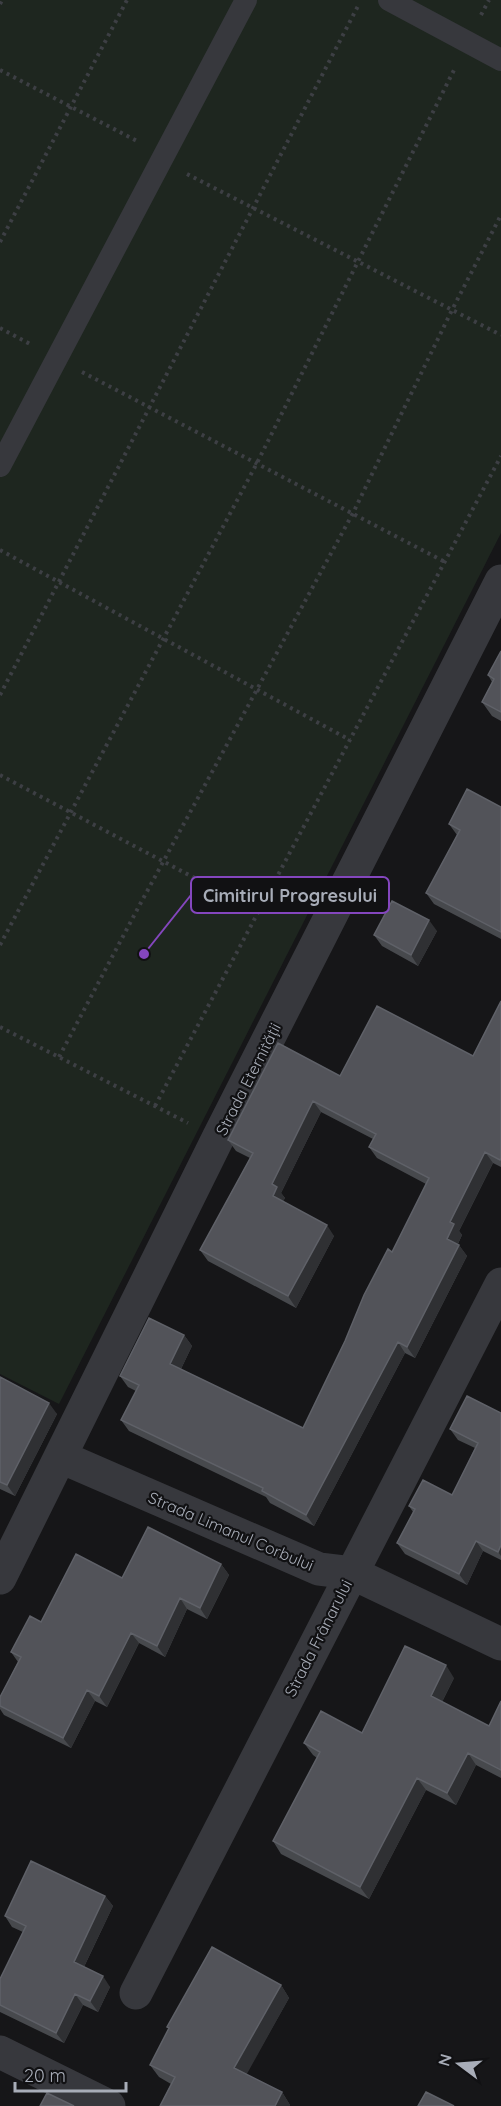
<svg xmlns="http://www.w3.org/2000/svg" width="501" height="2106" font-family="Quicksand,sans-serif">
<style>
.green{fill:#1e261f}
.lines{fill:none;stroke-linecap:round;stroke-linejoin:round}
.path{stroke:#3d3f44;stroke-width:4;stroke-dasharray:3 4.5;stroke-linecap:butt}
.service{stroke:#37383d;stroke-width:22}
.minor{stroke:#37383d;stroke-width:33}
.wall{fill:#47494d}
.shaded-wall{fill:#2f3033}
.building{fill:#525359;stroke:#5f6168;stroke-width:1.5}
.labels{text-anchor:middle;stroke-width:4.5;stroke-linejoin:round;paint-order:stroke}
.street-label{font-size:16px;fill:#a8adb8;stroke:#111113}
.leader{fill:none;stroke:#8446be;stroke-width:2}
.callout-dot{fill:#8446be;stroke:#111113;stroke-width:2}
.callout{fill:#111113;stroke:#8446be;stroke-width:2}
.callout-label{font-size:18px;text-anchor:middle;font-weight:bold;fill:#a8adb8}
</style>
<rect width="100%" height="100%" fill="#161618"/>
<path class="green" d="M 0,0 L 501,0 L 501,533 L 59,1404 L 0,1374 Z"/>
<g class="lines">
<path class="path" d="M 0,4 L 2,0
M 481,15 L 489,0
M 0,70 L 139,142
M 187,174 L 501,335
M 0,242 L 127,0
M 0,328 L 30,344
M 82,372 L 445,562
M 0,550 L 350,740
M 0,695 L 358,6
M 0,775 L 257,911
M 0,945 L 257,463 L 455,68
M 0,1027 L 188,1123
M 59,1057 L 138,908 L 353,513 L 452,310 L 501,215
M 155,1106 L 501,456"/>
<path class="service" d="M 389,0 L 501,60
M 0,466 L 246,0"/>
<path class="minor" d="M 61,1457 L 319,1569 L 352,1573 L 501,1644
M 0,1578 L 218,1138 L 501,581
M 136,1993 L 501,1284
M 0,2052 L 109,2106"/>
</g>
<path class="wall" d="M 501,651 L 501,721 L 492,716 L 482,702 L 492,682 L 488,675 Z
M 501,807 L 501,939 L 434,904 L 426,893 L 457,835 L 449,824 Z
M 437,931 L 418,966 L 382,946 L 374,935 Z
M 501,1001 L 501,1167 L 493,1163 L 459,1231 L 462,1235 L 458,1244 L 467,1256 L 415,1358 L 405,1353 L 314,1526 L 270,1503 L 266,1497 L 129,1431 L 121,1420 L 136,1391 L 128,1387 L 120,1376 L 184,1335 L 192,1346 L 181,1369 L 303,1428 L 426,1184 L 377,1158 L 369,1147 L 373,1139 L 321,1112 L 281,1193 L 285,1198 L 283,1201 L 334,1236 L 296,1308 L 208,1261 L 200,1250 L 250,1158 L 236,1151 L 228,1140 L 340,1076 L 473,1056 Z
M 0,1377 L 57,1414 L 15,1496 L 0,1489 Z
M 501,1413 L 501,1560 L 483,1551 L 467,1585 L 405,1554 L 397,1543 L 413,1512 L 409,1506 L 452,1495 L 475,1448 L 458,1440 L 450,1429 Z
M 221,1564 L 229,1575 L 207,1619 L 187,1609 L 165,1657 L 139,1643 L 107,1707 L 95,1701 L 71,1748 L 4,1715 L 0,1709 L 0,1697 L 18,1662 L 11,1652 L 41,1622 L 122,1578 Z
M 454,1678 L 442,1702 L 489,1726 L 501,1701 L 501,1778 L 476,1765 L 456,1805 L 426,1790 L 369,1899 L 281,1854 L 273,1841 L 317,1758 L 313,1755 L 304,1743 L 362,1733 Z
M 105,1896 L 113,1906 L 84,1967 L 110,1987 L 98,2012 L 83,2005 L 64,2043 L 0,2012 L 0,1979 L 23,1932 L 12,1927 L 5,1916 Z
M 281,1985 L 289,1998 L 246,2074 L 282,2092 L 290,2105 L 289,2106 L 160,2106 L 171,2084 L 159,2077 L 150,2065 L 169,2028 L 167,2027 Z"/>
<path class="shaded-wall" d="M 429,920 L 437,931 L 418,966 L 411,955 Z
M 313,1101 L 321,1112 L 281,1193 L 285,1198 L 280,1207 L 273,1196 L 272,1184 Z
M 485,1152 L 493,1163 L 459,1231 L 462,1235 L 455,1250 L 447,1239 L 450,1222 Z
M 327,1225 L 334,1236 L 296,1308 L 288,1296 Z
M 459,1245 L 467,1256 L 415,1358 L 407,1347 Z
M 184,1335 L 192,1346 L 178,1375 L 170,1364 Z
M 398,1342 L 405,1353 L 314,1526 L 306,1515 Z
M 49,1403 L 57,1414 L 15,1496 L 7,1485 Z
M 476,1541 L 483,1551 L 467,1585 L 459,1574 Z
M 501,1545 L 501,1556 L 498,1552 Z
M 221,1564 L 229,1575 L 207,1619 L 200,1608 Z
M 180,1598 L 187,1609 L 165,1657 L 157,1646 Z
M 131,1633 L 139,1643 L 107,1707 L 99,1696 Z
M 446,1665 L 454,1678 L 439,1708 L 431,1696 Z
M 87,1690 L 95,1701 L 71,1748 L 63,1738 Z
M 468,1753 L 476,1765 L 456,1805 L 447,1793 Z
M 417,1778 L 426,1790 L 369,1899 L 360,1887 Z
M 105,1896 L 113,1906 L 81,1973 L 74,1962 Z
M 103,1976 L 110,1987 L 98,2012 L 90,2001 Z
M 281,1985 L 289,1998 L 243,2081 L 234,2068 Z
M 75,1994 L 83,2005 L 64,2043 L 56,2033 Z
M 282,2092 L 290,2105 L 289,2106 L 275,2106 Z"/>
<path class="building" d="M 501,651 L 501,712 L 482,702 L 494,679 L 488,675 Z
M 467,789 L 501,807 L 501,932 L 426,893 L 460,830 L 449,824 Z
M 392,901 L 429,920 L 411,955 L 374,935 Z
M 501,1001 L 501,1158 L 500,1160 L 485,1152 L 450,1222 L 454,1224 L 447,1239 L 459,1245 L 407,1347 L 398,1342 L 306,1515 L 262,1491 L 263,1488 L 121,1420 L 139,1385 L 120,1376 L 149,1318 L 184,1335 L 170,1364 L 303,1428 L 345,1341 L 364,1295 L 388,1249 L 392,1252 L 429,1178 L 369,1147 L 376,1134 L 313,1101 L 272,1184 L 277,1187 L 273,1196 L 327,1225 L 288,1296 L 200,1250 L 253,1153 L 228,1140 L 278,1043 L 340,1076 L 377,1006 L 473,1056 Z
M 0,1377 L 49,1403 L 7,1485 L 0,1482 Z
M 467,1396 L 501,1413 L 501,1545 L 498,1552 L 476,1541 L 459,1574 L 397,1543 L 415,1509 L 409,1506 L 423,1480 L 452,1495 L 478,1443 L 450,1429 Z
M 148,1527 L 221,1564 L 200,1608 L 180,1598 L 157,1646 L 131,1633 L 99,1696 L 87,1690 L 63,1738 L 0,1706 L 0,1697 L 21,1657 L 11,1652 L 30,1616 L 41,1622 L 76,1554 L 122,1578 Z
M 405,1646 L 446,1665 L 431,1696 L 489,1726 L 501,1701 L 501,1770 L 468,1753 L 447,1793 L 417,1778 L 360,1887 L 273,1841 L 320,1752 L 304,1743 L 321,1711 L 362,1733 Z
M 31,1861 L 105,1896 L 74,1962 L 103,1976 L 90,2001 L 75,1994 L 56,2033 L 0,2005 L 0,1979 L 26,1926 L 5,1916 Z
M 212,1947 L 281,1985 L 234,2068 L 282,2092 L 275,2106 L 160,2106 L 175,2077 L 150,2065 L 169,2028 L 167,2027 Z
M 426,2092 L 454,2106 L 418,2106 Z
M 47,2093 L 74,2106 L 40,2106 Z"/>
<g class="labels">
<g class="street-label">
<text transform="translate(248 1079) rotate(-63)" y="6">Strada Eternității</text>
<text transform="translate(231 1531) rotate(23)" y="6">Strada Limanul Corbului</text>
<text transform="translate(318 1638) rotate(-63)" y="6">Strada Frânarului</text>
</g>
</g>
<path class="leader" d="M144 954L191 895"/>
<circle class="callout-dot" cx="144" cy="954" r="6"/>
<rect class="callout" x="191" y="877" width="198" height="36" rx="6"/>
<g class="callout-label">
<text x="290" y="902">Cimitirul Progresului</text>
</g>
<g transform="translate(459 2064) rotate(286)" stroke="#111113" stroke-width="4.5" paint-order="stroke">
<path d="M0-4.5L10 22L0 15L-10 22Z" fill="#a8adb8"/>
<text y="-9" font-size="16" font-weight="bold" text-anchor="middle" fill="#a8adb8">N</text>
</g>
<path d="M15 2082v9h111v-9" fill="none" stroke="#a8adb8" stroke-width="3"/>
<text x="24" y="2082" font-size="18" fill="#a8adb8" stroke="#111113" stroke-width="4.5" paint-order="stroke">20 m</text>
</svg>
